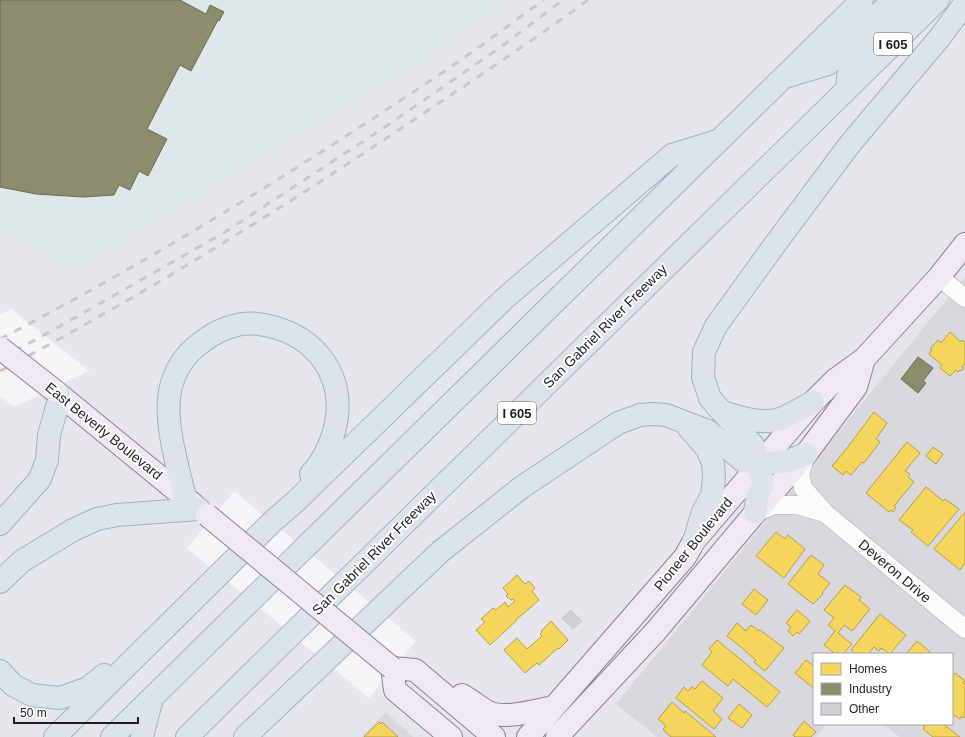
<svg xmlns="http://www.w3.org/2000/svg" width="965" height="737" font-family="Arial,sans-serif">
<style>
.residential{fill:#d9d8dc}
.industrial{fill:#dde8e9}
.pier{fill:#f5f4f7}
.homes{fill:#f6d55c;stroke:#b59e49}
.industry{fill:#8c8c6e;stroke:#6b6b56}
.building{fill:#d1d0d5;stroke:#c9c7d0}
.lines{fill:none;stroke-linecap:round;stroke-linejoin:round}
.street-casing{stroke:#c3c2c5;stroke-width:20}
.secondary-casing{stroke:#907d98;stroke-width:24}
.highway-casing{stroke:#9ab4c4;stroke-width:24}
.street{stroke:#fcfbfc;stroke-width:18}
.secondary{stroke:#f0e9f4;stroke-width:22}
.highway{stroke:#dde3ea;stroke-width:22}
.rail{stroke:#c9c9ca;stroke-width:3;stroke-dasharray:8 8;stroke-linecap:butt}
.secondary-bridge-casing{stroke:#907d98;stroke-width:24;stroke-linecap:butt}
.secondary-bridge{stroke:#f0e9f4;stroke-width:22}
.labels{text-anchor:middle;stroke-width:4;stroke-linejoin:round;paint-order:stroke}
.shield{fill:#fff;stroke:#626262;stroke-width:1}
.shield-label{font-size:13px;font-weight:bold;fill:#1e1e1e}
.street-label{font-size:14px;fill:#1e1e1e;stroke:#fff}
</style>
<rect width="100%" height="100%" fill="#e8e6ed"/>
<path class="residential" d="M 965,277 L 965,737 L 900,737 L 883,724 L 952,724 L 952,654 L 814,654 L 814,724 L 827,724 L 816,737 L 657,737 L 616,704 Z
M 386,712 L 413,737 L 361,737 Z"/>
<path class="industrial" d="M 0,0 L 505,0 L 415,64 L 73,271 L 0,230 Z"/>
<path class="pier" d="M 11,309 L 89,371 L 14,407 L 0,396 L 0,315 Z
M 234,491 L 416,641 L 369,698 L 187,548 Z"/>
<path class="homes" d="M 950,332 L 961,342 L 962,340 L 965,342 L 965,364 L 962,367 L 964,368 L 961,371 L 960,370 L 958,372 L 956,370 L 950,376 L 940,368 L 942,365 L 929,354 L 932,350 L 930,349 L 938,340 L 941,343 Z
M 874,412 L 887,423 L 876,439 L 880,442 L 864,463 L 862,462 L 851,475 L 846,471 L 843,475 L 832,466 L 844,452 Z
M 907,442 L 920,453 L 905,471 L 910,474 L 908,477 L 914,482 L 894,506 L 896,507 L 893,512 L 891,510 L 889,512 L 866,493 Z
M 933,447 L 943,454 L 936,464 L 926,456 Z
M 926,487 L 943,501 L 945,499 L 959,509 L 928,546 L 911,532 L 913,530 L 899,520 Z
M 965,512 L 965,563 L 960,570 L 934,549 Z
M 776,532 L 785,539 L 788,535 L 805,549 L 784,578 L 756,556 Z
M 811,555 L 824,565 L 818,574 L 830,583 L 822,593 L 823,594 L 813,604 L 788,584 Z
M 517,575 L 525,584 L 529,581 L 535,588 L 532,591 L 539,600 L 516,620 L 516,621 L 490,645 L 476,630 L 485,622 L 481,619 L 493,608 L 496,610 L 505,602 L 508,607 L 515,601 L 513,599 L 511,600 L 506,596 L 508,594 L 503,588 Z
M 845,585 L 861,597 L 859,600 L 870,609 L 852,631 L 844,625 L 838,633 L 852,644 L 843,654 L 831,654 L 833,652 L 824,645 L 835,631 L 828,625 L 834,618 L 824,610 Z
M 754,589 L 768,600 L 756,615 L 742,604 Z
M 797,610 L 810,621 L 799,634 L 797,632 L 793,636 L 788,631 L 791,627 L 786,623 Z
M 880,614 L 906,635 L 890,654 L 881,648 L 879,651 L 874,647 L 868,654 L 856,654 L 851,650 Z
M 551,621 L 568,640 L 559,649 L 558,648 L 539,665 L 537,663 L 525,673 L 504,650 L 517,638 L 527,649 L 542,636 L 540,634 L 542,632 L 541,631 Z
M 737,623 L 746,631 L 751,625 L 759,631 L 760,630 L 784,648 L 765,671 L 754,662 L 756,660 L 746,652 L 747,652 L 727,636 Z
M 717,640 L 780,692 L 767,707 L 733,679 L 728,686 L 702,665 L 712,652 L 709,649 Z
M 917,641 L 930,652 L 928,654 L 906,654 Z
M 806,660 L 814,666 L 814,689 L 795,673 Z
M 955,673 L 965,681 L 963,683 L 965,684 L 965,717 L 964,718 L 962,716 L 960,719 L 952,714 L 952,677 Z
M 702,681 L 723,698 L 713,711 L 722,719 L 714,729 L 676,698 L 684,687 L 688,691 L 692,687 L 695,689 Z
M 672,702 L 684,713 L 685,711 L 716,737 L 671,737 L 665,732 L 665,731 L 663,729 L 666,726 L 658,719 Z
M 739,704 L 752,715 L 742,728 L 728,718 Z
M 804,721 L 816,732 L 811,737 L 795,737 L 793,735 Z
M 379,722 L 381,724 L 382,722 L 398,737 L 364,737 Z
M 921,724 L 943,724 L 960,737 L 933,737 L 923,729 L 925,727 Z"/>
<path class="industry" d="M 0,0 L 180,0 L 206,14 L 210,5 L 224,12 L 219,21 L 218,20 L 191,71 L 180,65 L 147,129 L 167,139 L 148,176 L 139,171 L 130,190 L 119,185 L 114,195 L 83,197 L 36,194 L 0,187 Z
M 918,357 L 933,368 L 923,381 L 926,383 L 918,393 L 901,379 Z"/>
<path class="building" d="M 571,610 L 582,621 L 573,629 L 562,618 Z"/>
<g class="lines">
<g class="street-casing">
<path id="street" d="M 939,277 L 965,298
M 806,454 L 800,474 L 803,488 L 825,513 L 965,629
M 755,513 L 774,505 L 797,505 L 825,513"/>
</g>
<g class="secondary-casing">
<path id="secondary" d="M 55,391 L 194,505
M 462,695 C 471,700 479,707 488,712 C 505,720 536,710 554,707
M 451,737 L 395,690 L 392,668 L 415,670 L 494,737
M 528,737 L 685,557 L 694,541 L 813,402 L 835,380 L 864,359 L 939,277 L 965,244
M 557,737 L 656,631 L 755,513 L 806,454 L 856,387 L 864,359"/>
</g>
<g class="highway-casing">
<path id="highway" d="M 785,77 L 828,64 L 893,0
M 847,88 L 850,59 L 911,0
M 722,412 C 739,417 761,425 780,419 C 791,415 802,408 813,402
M 688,427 L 707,449 L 713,463 L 714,478 L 712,495 L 703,512 L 694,541
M 185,498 C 178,467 164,423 170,391 C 174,371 185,354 202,342 C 212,334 224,328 237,325 C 248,322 262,324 273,327 C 315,338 342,373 337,416 C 335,436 325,459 311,474
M 755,513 L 757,498 L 763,483 L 759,464 L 753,445 L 722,412 L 710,398 L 703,377 L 704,352 L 716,326 L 776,243 L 850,144 L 941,36 L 965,3
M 0,524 L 40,479 L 47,460 L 49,435 L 60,396
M 0,582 L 22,561 L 73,530 L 97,519 L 117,515 L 199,509
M 0,671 L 13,685 L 32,695 L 60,698 L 88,688 L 104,675
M 55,737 L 272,522 L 295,502 L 504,299 L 672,155 L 717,141
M 112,737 L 862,0
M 142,737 L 152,698
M 187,737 L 938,0
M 245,737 L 440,552 L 522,487 L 618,423 L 640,415 L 652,414 L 666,415 L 708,431 L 743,461 L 759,464 L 788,461 L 806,454"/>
</g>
<use href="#street" class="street"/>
<use href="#secondary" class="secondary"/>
<use href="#highway" class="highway"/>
<path class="rail" d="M 0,339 C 158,257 310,162 458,62 C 487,42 515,20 544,0
M 0,359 L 55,329 L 225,232 L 382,129 L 498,49 L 563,0
M 0,371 C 144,295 283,208 418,117 C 475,79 532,41 588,0"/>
<g class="secondary-bridge-casing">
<path id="secondary-bridge" d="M 0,348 L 55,391
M 207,515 L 392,668"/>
</g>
<use href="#secondary-bridge" class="secondary-bridge"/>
</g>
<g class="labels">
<g class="shield">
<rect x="874" y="33" width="38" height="22" rx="3"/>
<rect x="498" y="402" width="38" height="22" rx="3"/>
</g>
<g class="shield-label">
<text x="893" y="49">I 605</text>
<text x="517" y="418">I 605</text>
</g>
<g class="street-label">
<text transform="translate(605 326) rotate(-45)" y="5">San Gabriel River Freeway</text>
<text transform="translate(104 431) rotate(39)" y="5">East Beverly Boulevard</text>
<text transform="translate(693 544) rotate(-51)" y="5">Pioneer Boulevard</text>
<text transform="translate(374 553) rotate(-45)" y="5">San Gabriel River Freeway</text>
<text transform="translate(895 571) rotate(40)" y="5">Deveron Drive</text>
</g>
</g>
<rect x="813" y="653" width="140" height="72" fill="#ffffff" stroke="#a5a5a5"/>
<rect x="821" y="663" width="20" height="12" fill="#f6d55c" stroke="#a5a5a5"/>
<text x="849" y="673" font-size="12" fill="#1e1e1e">Homes</text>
<rect x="821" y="683" width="20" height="12" fill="#8c8c6e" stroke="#a5a5a5"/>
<text x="849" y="693" font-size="12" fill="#1e1e1e">Industry</text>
<rect x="821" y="703" width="20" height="12" fill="#d1d0d5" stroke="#a5a5a5"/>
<text x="849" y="713" font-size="12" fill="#1e1e1e">Other</text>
<path d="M14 717v6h124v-6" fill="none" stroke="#1e1e1e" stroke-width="2"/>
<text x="20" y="717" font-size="12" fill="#1e1e1e" stroke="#ffffff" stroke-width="3" paint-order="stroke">50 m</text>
</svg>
